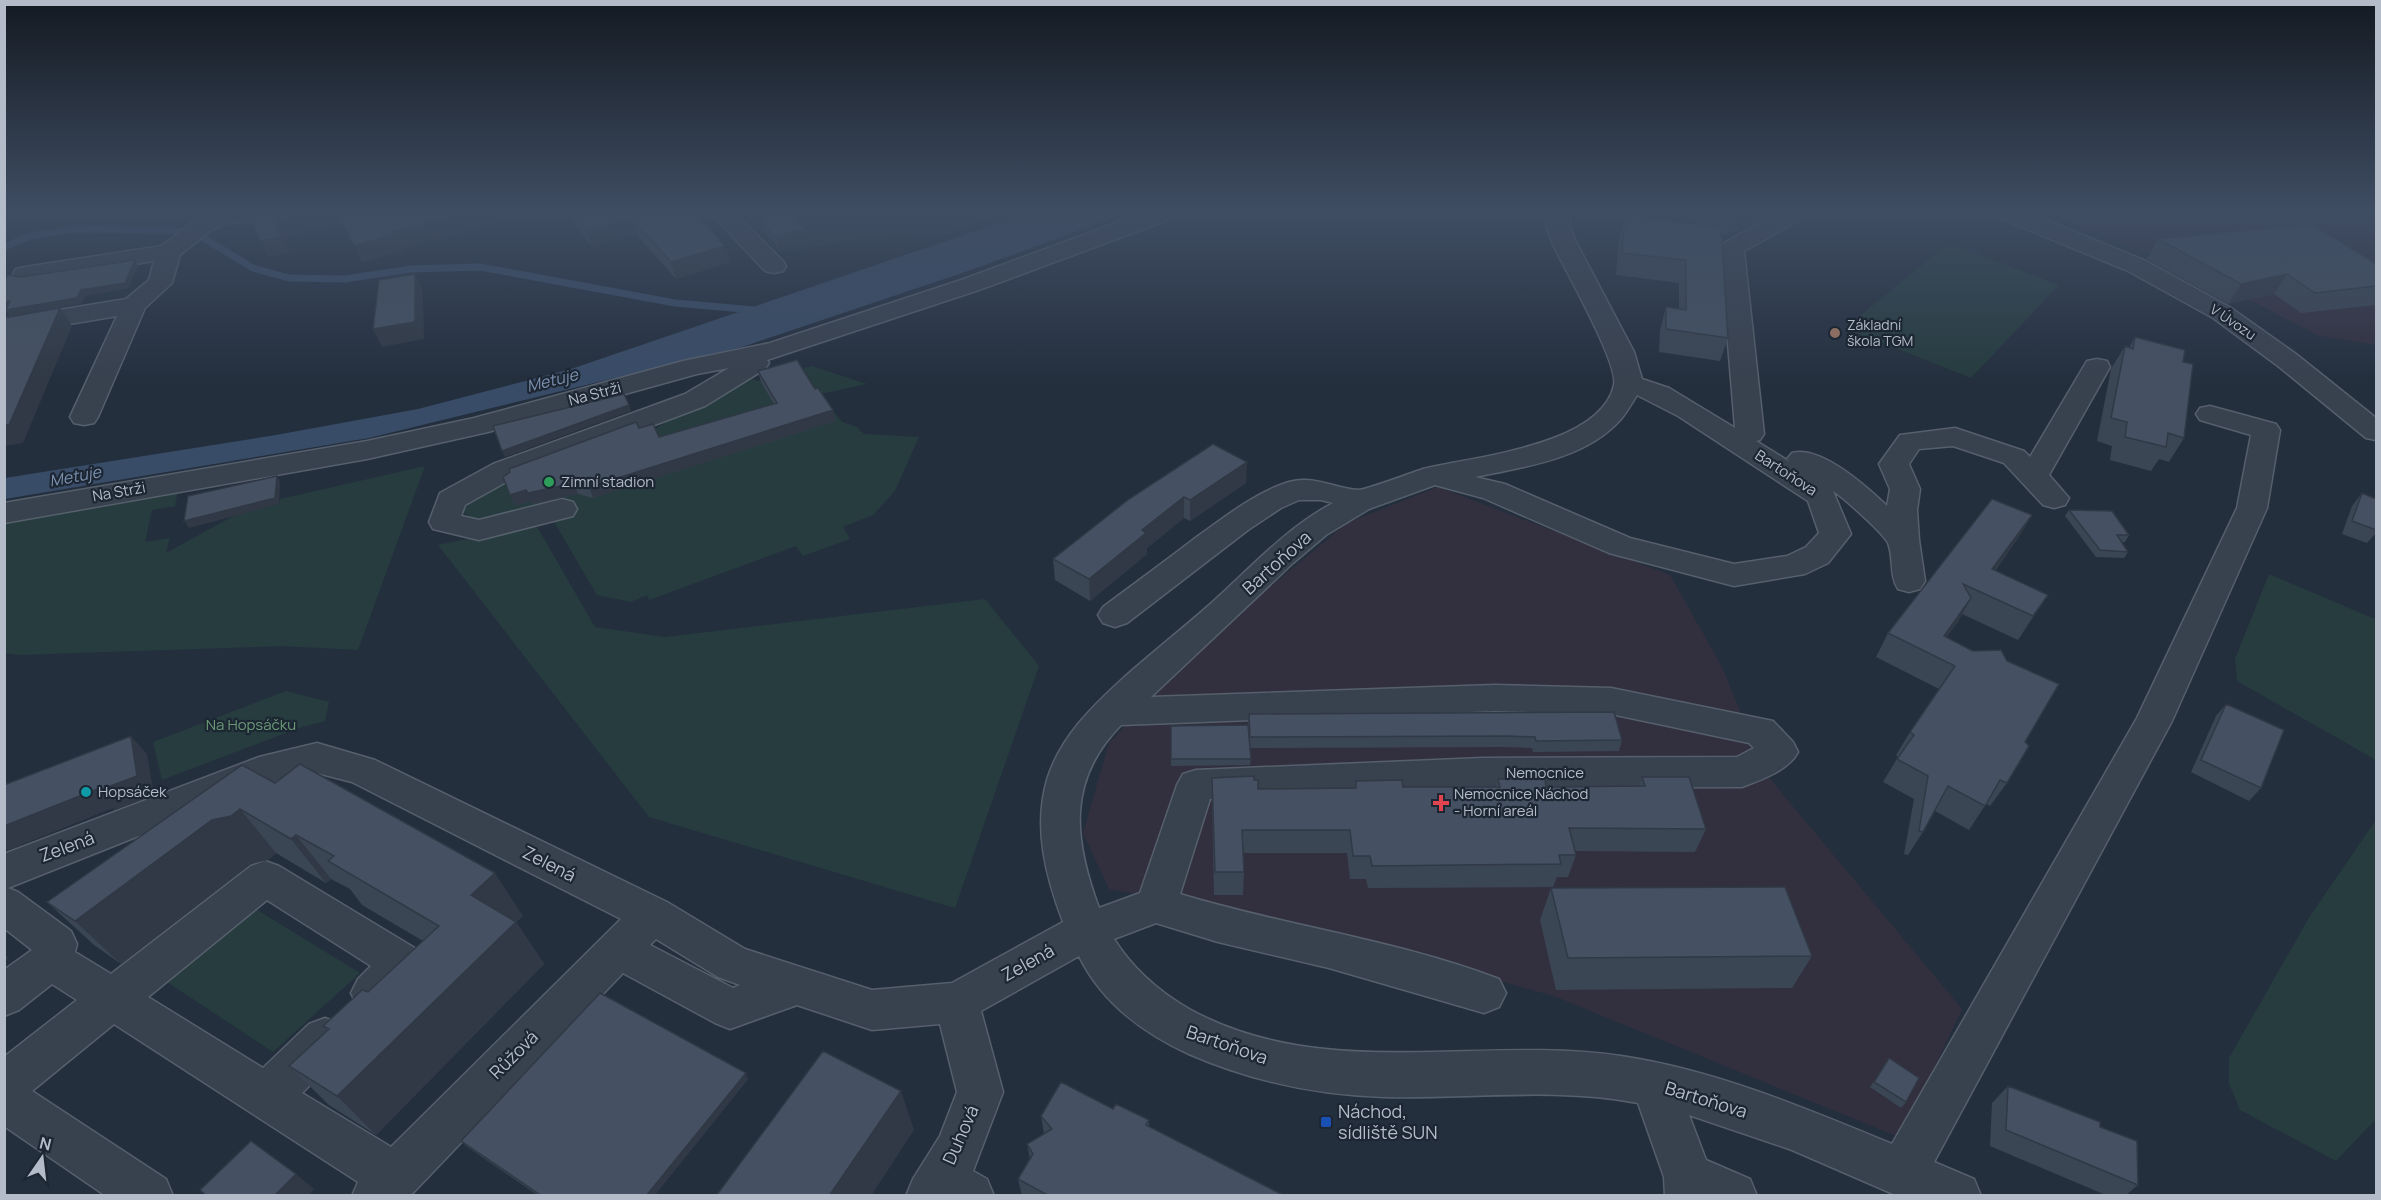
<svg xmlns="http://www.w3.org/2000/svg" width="2381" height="1200" font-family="Manrope,sans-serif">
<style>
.medical{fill:#32303f}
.green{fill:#263c3f}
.water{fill:#394c67}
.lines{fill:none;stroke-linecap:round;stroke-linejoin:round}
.stream{stroke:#394c67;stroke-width:7}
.minor-casing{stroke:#565f6c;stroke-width:3}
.minor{fill:#38414e;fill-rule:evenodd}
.wall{fill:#3b4654}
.shaded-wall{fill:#303945}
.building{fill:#455162;stroke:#303945;stroke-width:1.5}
.education-dot{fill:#8d6e63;stroke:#1d2633;stroke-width:2}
.leisure-dot{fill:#2e9e5b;stroke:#1d2633;stroke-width:2}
.culture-dot{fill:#0f9aa8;stroke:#1d2633;stroke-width:2}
.health-dot{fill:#e0444e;stroke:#1d2633;stroke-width:2}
.transit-dot{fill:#1a4fb4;stroke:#1d2633;stroke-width:2}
.labels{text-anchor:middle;stroke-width:4.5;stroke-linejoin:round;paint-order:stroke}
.far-street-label{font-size:14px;fill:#b4bcc9;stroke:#1d2633}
.far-poi-label{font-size:14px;fill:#b4bcc9;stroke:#1d2633;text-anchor:start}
.street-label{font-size:15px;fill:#b4bcc9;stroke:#1d2633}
.poi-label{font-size:15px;fill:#b4bcc9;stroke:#1d2633;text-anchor:start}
.park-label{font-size:15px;fill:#6b9a76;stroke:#1d2633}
.water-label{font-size:16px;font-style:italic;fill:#7c92b1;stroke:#1d2633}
.near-street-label{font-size:18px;fill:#b4bcc9;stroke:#1d2633}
.near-poi-label{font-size:18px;fill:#b4bcc9;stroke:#1d2633;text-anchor:start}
</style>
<rect width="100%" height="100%" fill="#242f3e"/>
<path class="medical" d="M 2045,212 L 2376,212 L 2376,345 L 2319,336 L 2201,274 Z
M 1438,487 L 1670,575 L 1722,667 L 1766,774 L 1962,1009 L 1901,1138 L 1554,996 L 1276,920 L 1109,889 L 1083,833 L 1109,743 L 1197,648 L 1347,523 Z"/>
<path class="green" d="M 739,212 L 1010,212 L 948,234 L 864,239 L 780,253 Z
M 1949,243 L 2059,285 L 1971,378 L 1845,328 Z
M 812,366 L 867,384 L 820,394 L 842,422 L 857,427 L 864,434 L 919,437 L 895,491 L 873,515 L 843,527 L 850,539 L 803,556 L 796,546 L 649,600 L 647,595 L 631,602 L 597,595 L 553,520 L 474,519 L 461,511 L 460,501 L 499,482 L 636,441 L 696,403 L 746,378 L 759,381 Z
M 425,466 L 358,650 L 282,646 L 19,655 L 5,653 L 5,519 L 178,490 L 175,506 L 152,510 L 145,542 L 170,538 L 166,553 L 237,514 L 279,504 L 280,499 Z
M 536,525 L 595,627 L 665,637 L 985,599 L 1039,666 L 955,908 L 649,817 L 438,545 Z
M 2269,574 L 2375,619 L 2376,616 L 2376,760 L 2237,681 L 2235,659 Z
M 286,691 L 329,702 L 325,721 L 299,728 L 162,780 L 153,742 Z
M 2376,820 L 2376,1119 L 2336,1161 L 2240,1110 L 2229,1084 L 2229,1058 L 2310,916 Z
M 249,905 L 360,973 L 273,1052 L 161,978 Z"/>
<path class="water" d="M 1031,212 L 1129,212 L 971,270 L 742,347 L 369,438 L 5,499 L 5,478 L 276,435 L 418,409 L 571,369 Z"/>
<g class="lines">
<path class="stream" d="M 4,247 L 30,236 L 74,229 L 192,231 L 253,268 L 289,278 L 345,279 L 411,269 L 480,267 L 675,303 L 755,310"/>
<g class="minor-casing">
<path id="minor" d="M 212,212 L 300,212 L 297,217 L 289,219 L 227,223 L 210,231 L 180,255 L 172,283 L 145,308 L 98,417 L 94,423 L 84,425 L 74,423 L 70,417 L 117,316 L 4,335 L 4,319 L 126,299 L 149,280 L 154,261 L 25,281 L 16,279 L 13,274 L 16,269 L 25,267 L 162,246 L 194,221 Z
M 710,212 L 734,212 L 783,261 L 786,266 L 783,271 L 774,273 L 765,271 Z
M 1146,212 L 1179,212 L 1176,217 L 979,290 L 767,360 L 769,363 L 765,369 L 705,406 L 513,478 L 465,505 L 461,516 L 479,520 L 562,499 L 573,502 L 577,509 L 573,516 L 479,540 L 433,529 L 429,522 L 440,493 L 493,464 L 685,394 L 729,368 L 697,374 L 488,432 L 367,459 L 4,523 L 4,503 L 367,441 L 474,418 L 683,361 L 770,343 L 961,280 Z
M 1547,212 L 1569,212 L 1570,226 L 1575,240 L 1634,352 L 1642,379 L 1669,388 L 1735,428 L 1720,248 L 1724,243 L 1779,212 L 1808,212 L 1805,217 L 1744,251 L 1764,434 L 1760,440 L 1756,441 L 1790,462 L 1787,459 L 1792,453 C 1821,445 1867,487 1887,506 L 1890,489 L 1879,464 L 1900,435 L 1955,428 L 2024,451 L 2030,457 L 2087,361 L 2097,359 L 2107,361 L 2110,367 L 2049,475 L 2069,498 L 2065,505 L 2054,508 L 2043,505 L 2004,463 L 1953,446 L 1919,449 L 1909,464 L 1920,489 L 1917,510 L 1919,540 L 1925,581 L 1920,589 L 1909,592 L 1898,589 C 1889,575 1894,558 1888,543 C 1883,533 1844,498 1833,491 L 1851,534 L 1828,563 L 1805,574 L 1734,586 L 1609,553 L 1483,498 L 1435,485 L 1369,509 L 1326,535 L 1293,563 L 1151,697 L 1495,685 L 1611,688 L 1773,721 L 1793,742 L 1798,752 C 1789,770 1761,780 1742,787 L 1483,788 L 1210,799 L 1180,894 C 1285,926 1397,940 1499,979 L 1506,993 L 1499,1007 L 1484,1013 L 1329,968 L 1218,942 L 1156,923 L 1114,939 C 1133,969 1158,991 1189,1009 C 1323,1083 1478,1035 1621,1056 C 1715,1070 1805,1108 1892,1144 L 2137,718 L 2237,508 L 2251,435 L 2200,420 L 2196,414 L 2200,408 L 2210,406 L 2276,424 L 2280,430 L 2267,508 L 2172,721 L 1934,1162 L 1974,1179 L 1981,1196 L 1898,1196 L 1792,1150 L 1689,1115 L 1706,1160 L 1750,1179 L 1757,1196 L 1665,1196 L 1664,1177 L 1638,1103 C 1554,1087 1469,1099 1384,1097 C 1316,1095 1251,1081 1189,1054 C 1143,1033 1102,1003 1079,956 L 981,1011 L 1003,1092 L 973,1171 L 987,1179 L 994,1196 L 906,1196 L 913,1179 L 940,1136 L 957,1092 L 940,1024 L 872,1030 L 797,1005 L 730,1029 L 715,1023 L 623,973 L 410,1196 L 352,1196 L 358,1182 L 114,1024 L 32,1091 L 166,1179 L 173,1196 L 106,1196 L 4,1126 L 4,1057 L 77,1000 L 52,984 L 19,1010 L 4,1016 L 4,970 L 32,950 L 4,928 L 4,854 L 259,757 L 317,743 L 375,760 L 667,902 L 745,949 L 872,990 L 952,983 L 1063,922 C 1046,877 1033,828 1047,780 C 1053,760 1065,740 1078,724 C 1113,682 1165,644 1207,607 C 1248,571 1284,529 1333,503 L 1321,500 L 1299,500 L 1281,508 L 1248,530 L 1127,623 L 1115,627 L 1103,623 L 1098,615 L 1103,607 C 1135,583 1167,560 1198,536 C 1225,517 1252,495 1283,484 C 1311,473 1332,488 1358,490 C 1366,490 1411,473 1423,469 C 1472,457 1601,446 1614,385 C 1619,363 1563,267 1551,240 L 1546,226 ZM 1637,395 L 1678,416 L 1808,501 L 1819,533 L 1806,547 L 1787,556 L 1734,564 L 1630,538 L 1505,484 L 1475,477 C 1524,467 1586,459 1621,419 C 1627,412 1632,403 1637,395 ZM 1495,711 L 1611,714 L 1749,743 L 1754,748 L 1737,757 L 1483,758 L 1196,770 L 1183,774 L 1177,785 L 1140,893 L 1099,908 C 1074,840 1066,781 1121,725 ZM 317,773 L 352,782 L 621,919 L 391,1147 L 302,1093 L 341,1054 L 347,1039 L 341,1024 L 325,1018 L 309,1024 L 263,1068 L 148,997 L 267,900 L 371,966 L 358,979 L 351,993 L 358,1007 L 373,1013 C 395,1004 414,985 424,963 L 418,950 L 279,866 L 265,861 L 251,866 L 111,974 L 75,952 L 77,944 L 71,931 L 18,892 L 8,888 L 277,781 ZM 656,939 L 718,977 L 740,985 L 733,988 L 650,945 Z
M 1994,212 L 2026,212 L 2146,261 L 2231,308 L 2296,354 L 2376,418 L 2376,440 L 2366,438 L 2278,366 L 2213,318 L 2128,271 L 1997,217 Z"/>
</g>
<use href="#minor" class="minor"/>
</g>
<path class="wall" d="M 565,212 L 695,212 L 725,246 L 730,262 L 676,279 L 636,234 L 592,247 Z
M 1674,212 L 1776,212 L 1727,236 L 1722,234 L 1728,338 L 1720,361 L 1659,352 L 1660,330 L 1666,307 L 1679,309 L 1679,283 L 1616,275 L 1619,237 L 1625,215 L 1702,225 Z
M 758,216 L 807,240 L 779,248 L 761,227 Z
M 2158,239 L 2376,264 L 2376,305 L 2301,313 L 2274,294 L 2228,304 L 2147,259 Z
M 2135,337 L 2183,362 L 2184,438 L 2169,462 L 2159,459 L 2151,471 L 2110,460 L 2112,446 L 2097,441 L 2111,369 L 2125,346 L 2129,348 Z
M 758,371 L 836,421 L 593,498 L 578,494 L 533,504 L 531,501 L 515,506 L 510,495 L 639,428 L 659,437 L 774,404 L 761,382 Z
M 1246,483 L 1190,521 L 1184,518 L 1147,548 L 1147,554 L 1090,601 L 1055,580 L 1053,559 L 1129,499 Z
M 2362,493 L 2376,499 L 2376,533 L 2367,543 L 2342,534 L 2352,506 Z
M 2069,510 L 2129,535 L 2125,542 L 2121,542 L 2128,552 L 2124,558 L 2096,557 L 2065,516 Z
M 2032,515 L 2018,538 L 1995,571 L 2048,595 L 2018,640 L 1962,614 L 1946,637 L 2025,742 L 2007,783 L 1990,806 L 1986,804 L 1969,830 L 1935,811 L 1923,832 L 1908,855 L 1904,854 L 1914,799 L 1883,782 L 1898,757 L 1896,755 L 1910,732 L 1939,689 L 1876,657 L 1888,633 Z
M 2226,704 L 2261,788 L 2249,801 L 2191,772 L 2216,716 Z
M 1249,714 L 1622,740 L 1619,751 L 1533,752 L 1532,748 L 1504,747 L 1250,748 L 1248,725 Z
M 1171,726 L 1251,759 L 1250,765 L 1171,766 Z
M 242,765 L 523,916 L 516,922 L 544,964 L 376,1135 L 329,1105 L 289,1066 L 327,1030 L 323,1026 L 368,992 L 423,941 L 362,905 L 350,889 L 331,879 L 326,883 L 276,853 L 268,860 L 250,864 L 121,964 L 94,945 L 47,902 Z
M 1642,777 L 1706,829 L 1695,852 L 1575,851 L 1576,855 L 1568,877 L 1557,877 L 1553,887 L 1368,888 L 1366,879 L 1350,879 L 1347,853 L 1243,853 L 1244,872 L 1243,895 L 1214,895 L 1212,801 L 1212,778 L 1254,780 L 1258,789 L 1355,788 L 1356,781 L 1403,787 L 1496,787 L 1498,779 L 1546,787 L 1638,786 Z
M 1551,888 L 1812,956 L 1792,988 L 1556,990 L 1540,920 Z
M 1889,1058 L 1906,1102 L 1901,1108 L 1870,1087 Z
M 748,1079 L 654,1196 L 539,1196 L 466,1146 L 461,1141 Z
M 2008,1086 L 2100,1127 L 2138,1185 L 2125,1196 L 2108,1196 L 1990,1146 L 1992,1103 Z
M 1113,1109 L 1149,1120 L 1149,1127 L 1285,1196 L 1022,1196 L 1018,1179 L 1030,1159 L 1027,1144 L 1044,1134 L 1041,1116 Z"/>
<path class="shaded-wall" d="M 310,212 L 336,212 L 342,223 L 284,238 L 290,252 L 269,258 L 260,241 L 275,221 Z
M 469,212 L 536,212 L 402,249 L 403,251 L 362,262 L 354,246 L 394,232 Z
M 1739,212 L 1776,212 L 1727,236 L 1734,215 Z
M 631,218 L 636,234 L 592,247 L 586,230 Z
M 805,229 L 807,240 L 779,248 L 776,237 Z
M 725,246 L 730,262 L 676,279 L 671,262 Z
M 135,260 L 138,266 L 129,288 L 85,296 L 81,304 L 10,316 L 6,310 L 81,290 Z
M 415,274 L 423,291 L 424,339 L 382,347 L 373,329 Z
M 2287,274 L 2274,294 L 2228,304 L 2241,284 Z
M 10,301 L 14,307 L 4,309 L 4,302 Z
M 60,308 L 72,326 L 23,443 L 4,446 L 4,425 Z
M 629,405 L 631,411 L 505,457 L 502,451 Z
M 833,410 L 836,421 L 593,498 L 589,487 Z
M 1247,462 L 1246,483 L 1190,521 L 1190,500 Z
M 277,476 L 280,482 L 279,504 L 189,528 L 184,521 Z
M 574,483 L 578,494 L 533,504 L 531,501 L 515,506 L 510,495 L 526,490 Z
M 1184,497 L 1184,518 L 1147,548 L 1147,554 L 1090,601 L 1089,579 L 1142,530 Z
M 2032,515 L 2018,538 L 1978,593 L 1992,569 Z
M 2048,595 L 2033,618 L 2018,640 L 2033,616 Z
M 1971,598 L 1958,622 L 1933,656 L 1944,636 Z
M 131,736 L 147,754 L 154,795 L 114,810 L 113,808 L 4,852 L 4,826 Z
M 240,809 L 276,853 L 268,860 L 250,864 L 121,964 L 75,921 L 212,820 Z
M 296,835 L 331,879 L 326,883 L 291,839 Z
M 495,873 L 523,916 L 516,922 L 544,964 L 376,1135 L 337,1096 L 471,895 Z
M 4,954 L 9,958 L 4,961 Z
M 746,1073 L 748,1079 L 654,1196 L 646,1196 Z
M 901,1091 L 914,1130 L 871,1196 L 829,1196 Z
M 296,1174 L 314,1189 L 308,1196 L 274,1196 Z"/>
<path class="building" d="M 249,212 L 310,212 L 275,221 L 281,236 L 260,241 Z
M 337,212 L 469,212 L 394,232 L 396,234 L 354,246 Z
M 572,212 L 695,212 L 725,246 L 671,262 L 631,218 L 586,230 Z
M 771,212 L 789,212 L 805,229 L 776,237 L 758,216 Z
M 1625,215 L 1721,227 L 1728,338 L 1666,329 L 1666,307 L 1686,310 L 1686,260 L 1622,253 Z
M 2312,224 L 2376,264 L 2376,286 L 2315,293 L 2287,274 L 2241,284 L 2158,239 Z
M 135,260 L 125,283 L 81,290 L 77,298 L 6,310 L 10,301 L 4,302 L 4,281 L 8,275 L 21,277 Z
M 415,274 L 415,322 L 373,329 L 379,280 Z
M 60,308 L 9,425 L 4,425 L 4,318 Z
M 2135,337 L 2185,350 L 2183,362 L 2193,364 L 2184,438 L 2168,433 L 2166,447 L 2125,437 L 2127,422 L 2111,418 L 2125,346 L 2133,349 Z
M 797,360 L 815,389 L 818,388 L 833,410 L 589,487 L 574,483 L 528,493 L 526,490 L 510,495 L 503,477 L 510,472 L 509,469 L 636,422 L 639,428 L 653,424 L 659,437 L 777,403 L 758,371 Z
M 624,394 L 629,405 L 502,451 L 493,426 Z
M 1213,444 L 1247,462 L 1190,500 L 1184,497 L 1142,530 L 1146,533 L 1089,579 L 1053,559 L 1129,499 Z
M 277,476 L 275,498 L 184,521 L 188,496 Z
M 2362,493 L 2376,499 L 2376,530 L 2352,521 Z
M 1992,499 L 2032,515 L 1992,569 L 2048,595 L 2033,616 L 1963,584 L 1971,598 L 1944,636 L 1973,651 L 2001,650 L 2007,661 L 2059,684 L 2025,742 L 2029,746 L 2007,783 L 2000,780 L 1985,806 L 1948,786 L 1923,832 L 1919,831 L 1928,776 L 1897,759 L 1914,735 L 1910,732 L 1955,666 L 1888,633 Z
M 2069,510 L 2112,511 L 2129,535 L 2117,535 L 2128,552 L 2100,550 Z
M 2226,704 L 2284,730 L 2261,788 L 2201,760 Z
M 1614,712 L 1622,740 L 1536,741 L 1535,737 L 1507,736 L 1250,737 L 1249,714 Z
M 1248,725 L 1251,759 L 1171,759 L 1171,726 Z
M 131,736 L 137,776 L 97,791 L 97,789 L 4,826 L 4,785 Z
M 300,764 L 495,873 L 471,895 L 516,922 L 337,1096 L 289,1066 L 329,1029 L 323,1026 L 362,990 L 368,992 L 439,926 L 328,861 L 334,856 L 296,835 L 291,839 L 240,809 L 231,816 L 212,820 L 75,921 L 47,902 L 242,765 L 275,783 Z
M 1254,776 L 1254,780 L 1258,780 L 1258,789 L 1356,788 L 1356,781 L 1402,780 L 1403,787 L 1500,787 L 1498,779 L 1545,779 L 1546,787 L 1645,786 L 1642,777 L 1689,777 L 1706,829 L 1569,828 L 1576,855 L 1559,855 L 1561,864 L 1372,866 L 1370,856 L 1353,856 L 1350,830 L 1242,830 L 1244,872 L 1215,872 L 1212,778 Z
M 1785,887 L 1812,956 L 1568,958 L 1551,888 Z
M 600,993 L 746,1073 L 646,1196 L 542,1196 L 461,1141 Z
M 823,1051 L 901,1091 L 829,1196 L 716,1196 Z
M 1889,1058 L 1919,1078 L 1906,1102 L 1874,1082 Z
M 1061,1082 L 1113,1109 L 1116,1104 L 1149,1120 L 1146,1125 L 1285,1196 L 1049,1196 L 1018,1179 L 1033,1154 L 1027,1144 L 1052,1129 L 1041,1116 Z
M 2008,1086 L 2100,1122 L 2100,1127 L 2137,1141 L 2138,1185 L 2006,1130 Z
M 251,1141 L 296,1174 L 274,1196 L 207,1196 L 200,1190 Z"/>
<linearGradient id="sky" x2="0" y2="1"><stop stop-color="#141a22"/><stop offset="0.56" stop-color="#3f4d63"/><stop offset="1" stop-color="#3f4d63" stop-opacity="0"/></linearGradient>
<rect width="2381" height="380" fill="url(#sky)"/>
<circle class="education-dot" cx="1835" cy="333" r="6"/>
<circle class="leisure-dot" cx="549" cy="482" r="6"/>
<circle class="culture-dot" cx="86" cy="792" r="6"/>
<path class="health-dot" d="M1438 794h6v6h6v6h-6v6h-6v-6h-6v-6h6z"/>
<rect class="transit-dot" x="1320" y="1116" width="12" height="12" rx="3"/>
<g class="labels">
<g class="far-street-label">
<text transform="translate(2233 322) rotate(34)" y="5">V Úvozu</text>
</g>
<g class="far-poi-label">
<text x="1847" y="330">Základní<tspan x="1847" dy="16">škola TGM</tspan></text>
</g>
<g class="street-label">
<text transform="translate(595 394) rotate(-15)" y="5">Na Strži</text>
<text transform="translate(1786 473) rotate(33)" y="5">Bartoňova</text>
<text transform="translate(119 492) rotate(-10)" y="5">Na Strži</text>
<text x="1545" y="778">Nemocnice</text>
</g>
<g class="poi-label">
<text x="561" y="487">Zimní stadion</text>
<text x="98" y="797">Hopsáček</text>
<text x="1454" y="799">Nemocnice Náchod<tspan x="1454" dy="17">- Horní areál</tspan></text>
</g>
<g class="park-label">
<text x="251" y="730">Na Hopsáčku</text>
</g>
<g class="water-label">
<text transform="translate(552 380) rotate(-14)" y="6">Metuje</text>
<text transform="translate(75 476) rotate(-11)" y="6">Metuje</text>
</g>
<g class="near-street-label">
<text transform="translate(1277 563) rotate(-42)" y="6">Bartoňova</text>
<text transform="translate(67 847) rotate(-20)" y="6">Zelená</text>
<text transform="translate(549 864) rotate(27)" y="6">Zelená</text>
<text transform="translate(1028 963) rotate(-29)" y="6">Zelená</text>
<text transform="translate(1227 1045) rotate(19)" y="6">Bartoňova</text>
<text transform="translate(514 1055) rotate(-45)" y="6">Růžová</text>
<text transform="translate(1706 1100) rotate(17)" y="6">Bartoňova</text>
<text transform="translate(961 1135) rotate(-66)" y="6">Duhová</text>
</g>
<g class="near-poi-label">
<text x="1338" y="1118">Náchod,<tspan x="1338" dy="21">sídliště SUN</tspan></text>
</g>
</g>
<rect width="2381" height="1200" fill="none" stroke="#b4bcc9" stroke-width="12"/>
<g transform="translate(42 1158) rotate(14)" stroke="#1d2633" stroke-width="4.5" paint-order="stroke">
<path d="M0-4.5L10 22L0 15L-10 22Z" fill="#b4bcc9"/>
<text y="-9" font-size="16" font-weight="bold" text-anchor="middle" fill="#b4bcc9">N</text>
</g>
</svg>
